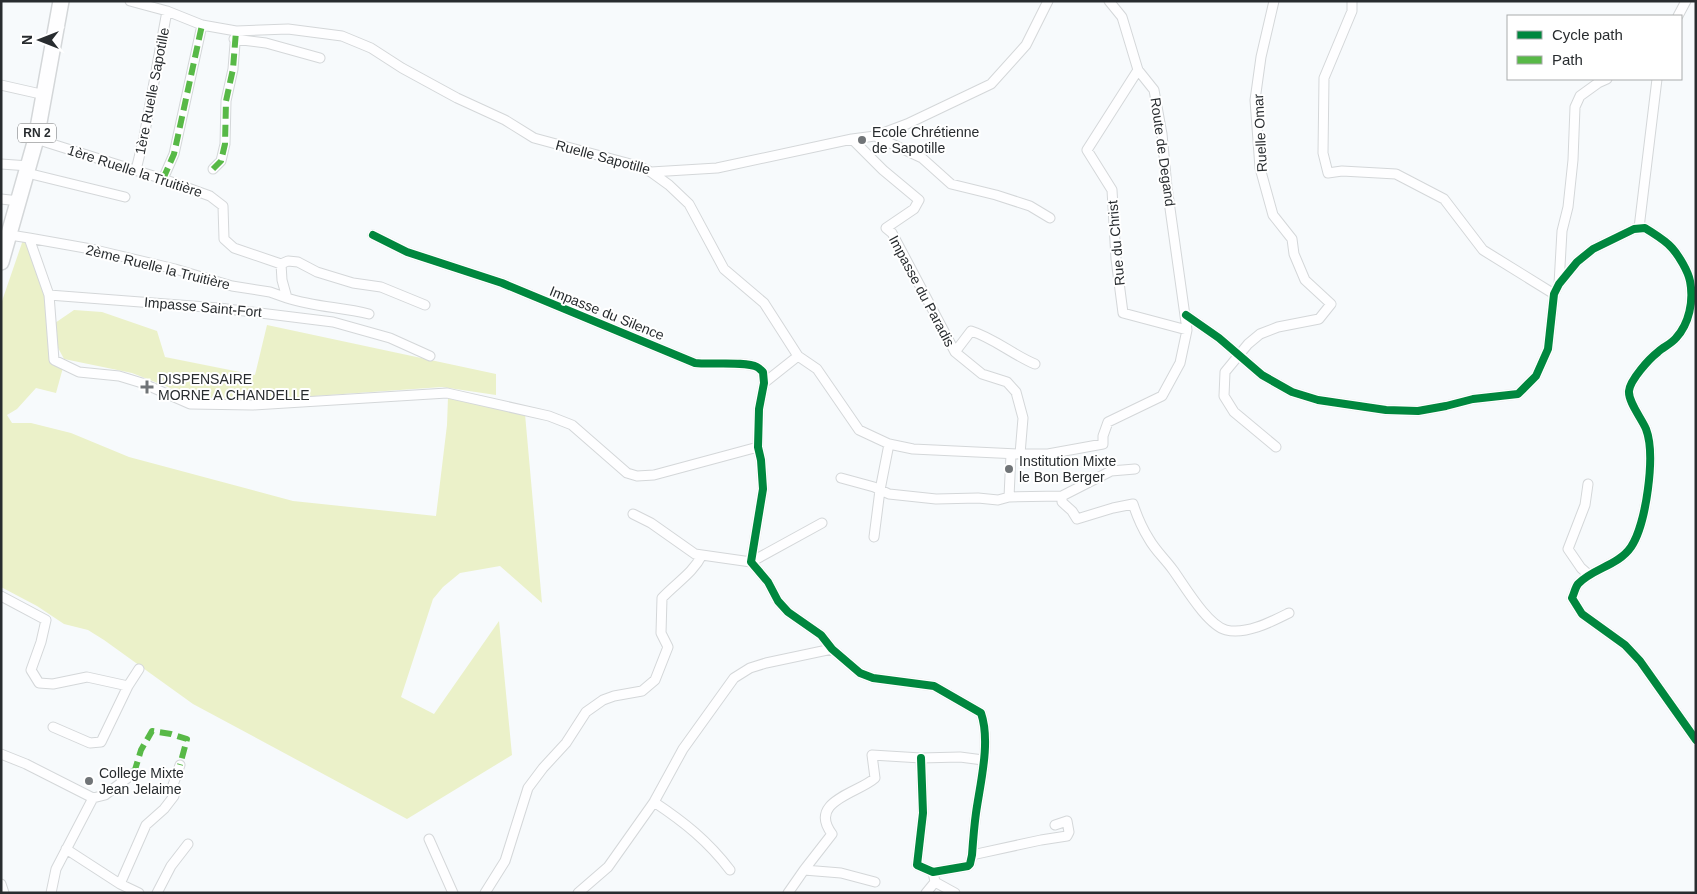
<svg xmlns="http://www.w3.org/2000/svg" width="1697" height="894" font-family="Arial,sans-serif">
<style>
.green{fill:#ebf1c9}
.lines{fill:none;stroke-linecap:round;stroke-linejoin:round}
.minor-casing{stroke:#d4d7d9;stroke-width:11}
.primary-casing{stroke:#d4d7d9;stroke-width:18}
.minor{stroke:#fefeff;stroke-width:9}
.primary{stroke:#fefeff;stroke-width:15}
.quiet{stroke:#58b947;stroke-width:6;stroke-dasharray:12 6;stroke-linecap:butt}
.cycleway-casing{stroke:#fff;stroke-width:11}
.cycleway{stroke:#00873e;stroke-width:8}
.poi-dot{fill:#707477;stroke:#fff;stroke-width:2}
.labels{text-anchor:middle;stroke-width:4;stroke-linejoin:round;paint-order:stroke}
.shield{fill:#fff;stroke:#686b6d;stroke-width:1}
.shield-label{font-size:12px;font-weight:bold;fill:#282c2f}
.street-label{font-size:14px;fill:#282c2f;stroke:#fff}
.poi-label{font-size:14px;fill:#282c2f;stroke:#fff;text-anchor:start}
</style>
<rect width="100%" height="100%" fill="#f7fafc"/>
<path class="green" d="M 24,237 L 33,241 L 55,300 L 53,348 L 64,364 L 56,393 L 36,388 L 17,409 L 7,415 L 12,423 L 31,423 L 71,433 L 129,457 L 293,501 L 436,516 L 447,425 L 448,397 L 525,414 L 542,603 L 500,566 L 460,573 L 443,587 L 433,599 L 401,697 L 434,714 L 499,621 L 512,755 L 407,819 L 193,704 L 104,640 L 88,630 L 64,624 L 37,606 L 1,587 L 1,304 Z
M 74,310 L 102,312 L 157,331 L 165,357 L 255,375 L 267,325 L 496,374 L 496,395 L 442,387 L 258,400 L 193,397 L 132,373 L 64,359 L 55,342 L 55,323 Z"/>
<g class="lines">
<g class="minor-casing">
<path id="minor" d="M 130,1 L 167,11 L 202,25 L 236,31 L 288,29 L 342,36 L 371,48 L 402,68 L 457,98 L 505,120 L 534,138 L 638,166 L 651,172 L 717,168 L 852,139 L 875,136 L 907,124 L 991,84 L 1026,45 L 1048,1
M 1274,1 L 1261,57 L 1255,100 L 1260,168 L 1273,215 L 1292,239 L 1294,254 L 1305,280 L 1331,304 L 1319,319 L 1278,327 L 1260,334 L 1248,344 L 1225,372 L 1224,396 L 1234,412 L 1276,447
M 1352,1 L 1352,11 L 1324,78 L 1323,153 L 1328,173 L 1342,171 L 1396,174 L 1444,199 L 1483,250 L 1554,294
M 1678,16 L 1686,1
M 234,39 L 266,43 L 320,58
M 1138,70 L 1087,150 L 1112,190 L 1116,259 L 1123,313 L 1187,330
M 1,85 L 45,95
M 875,136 L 922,158 L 951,184 L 996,195 L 1030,206 L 1050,218
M 36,139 L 163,179 L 210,196 L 223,206 L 224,239 L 234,248 L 281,264 L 288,261 L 298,262 L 317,272 L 353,283 L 381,287 L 425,305
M 852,139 L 883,170 L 919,200 L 914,209 L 886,228 L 892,233 L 955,352 L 982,374 L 1007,382 L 1016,392 L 1023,418 L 1020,454
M 1,164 L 29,166
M 213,169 L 221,161 L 225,144 L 226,101 L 233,69 L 236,31
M 136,170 L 144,137 L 167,11
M 651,172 L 669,185 L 689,204 L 724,269 L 764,303 L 798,356 L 817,369 L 859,430 L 889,444 L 913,449 L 1020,454 L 1048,454 L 1103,444 L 1103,436 L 1108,422 L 1162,396 L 1180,363 L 1187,330 L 1167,187 L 1162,134 L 1154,90 L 1138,70 L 1122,17 L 1109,1
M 27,173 L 125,197
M 163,179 L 174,154 L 202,25
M 1,199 L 19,201
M 1639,228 L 1657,79
M 10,235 L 29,238 L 49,295 L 219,308 L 333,322 L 390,338 L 430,356
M 373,235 L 407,252 L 502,283 L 695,363 C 710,365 745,361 757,367 C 759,368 761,370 763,372 L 764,383 L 759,409 L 758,447 L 761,460 L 763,489 L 751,562 L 768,582 L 778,601 L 788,612 L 821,635 L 832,649 L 860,673 L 873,678 L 934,686 L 981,713 C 991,742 980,784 976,813 C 974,827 973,841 972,855 L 970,864 L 968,866 L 933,872 L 917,865 L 923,813 L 921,758
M 29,238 L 91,249 L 175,269 L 232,286 L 270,292 L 287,298
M 281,264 L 282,280 L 287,298 C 314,307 341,307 369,314
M 1559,284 L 1562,231 L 1568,207 L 1573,160 L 1575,107 L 1580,96 L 1598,83 L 1607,79
M 49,295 L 54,360 L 79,372 L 119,376 L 142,383 L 190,404 L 253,405 L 447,393 L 549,416 L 572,425 L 627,473 L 637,476 L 654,475 L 758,447
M 1186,315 L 1219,338 L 1262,375 L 1292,392 L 1318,400 L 1386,410 L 1418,411 L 1446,406 L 1473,399 L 1518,394 L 1536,376 L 1548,349 L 1554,294 L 1559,284 L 1577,262 L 1593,249 L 1634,229 L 1645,228 C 1654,234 1665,240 1672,248 C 1679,256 1688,271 1690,281 C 1694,301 1689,324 1676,338 C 1671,344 1663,347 1658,352 C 1649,359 1630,380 1629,391 C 1628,402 1642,419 1646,429 C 1656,455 1646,525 1631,547 C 1618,566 1593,568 1578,584 C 1575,588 1574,594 1572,598 L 1582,614 L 1625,645 L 1640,661 L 1696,740
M 955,352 L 971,331 C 994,338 1013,355 1035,364
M 764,383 L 798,356
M 841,478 L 874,487 L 889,494 L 936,499 L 978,498 L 998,500 L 1009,497 L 1062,496 L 1111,471 L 1135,469
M 1588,484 L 1585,505 L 1568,549 L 1581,568 L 1589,575
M 1062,496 L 1062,502 L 1072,511 L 1077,519 L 1113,508 L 1133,504 C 1137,516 1142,528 1149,539 C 1155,550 1165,559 1173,570 C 1184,585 1207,625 1226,630 C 1246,635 1271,622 1289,613
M 1009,497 L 1011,454
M 633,514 L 651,523 L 695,554 L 751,562 L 822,523
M 874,537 L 880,490 L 889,444
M 1,596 L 46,620 L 41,642 L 31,670 L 39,683 L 53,684 L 87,677 L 128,686
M 53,727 L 90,743 L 101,742 L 128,686 L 139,669
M 1,754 L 26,764 L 93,798
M 654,802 C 684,822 708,841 730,870
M 429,839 L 453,893
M 66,849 L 120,884 L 139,893
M 972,855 L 1041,840 L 1067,836 L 1069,832 L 1067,821 L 1055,825
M 804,870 L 832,834 C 807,801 859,793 875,778 L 872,755 L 921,758 L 960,757 L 983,760
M 935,882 L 955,893
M 1,884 L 4,893
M 120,884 L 146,825 L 164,809 L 174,796 L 173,785 L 180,765
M 51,893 L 56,869 L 93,798 L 105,795 L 134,773
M 157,893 L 171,866 L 188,844
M 485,893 L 505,861 L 528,788 L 543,768 L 566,743 L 586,712 L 603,700 L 614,696 L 642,691 L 655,680 L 668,647 L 661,633 L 662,598 C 676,583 693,573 702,555
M 578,893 L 608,867 L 654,802 L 683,749 L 734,678 L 750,668 L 766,663 L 832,649
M 788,893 L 804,870 L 841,873 L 875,882
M 926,893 L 935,882 L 933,872"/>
</g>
<g class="primary-casing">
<path id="primary" d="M 1,262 L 36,139 L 61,1"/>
</g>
<use href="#minor" class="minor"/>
<use href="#primary" class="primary"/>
<path class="quiet" d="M 213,169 L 221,161 L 225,144 L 226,101 L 233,69 L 236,31
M 163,179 L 174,154 L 202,25
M 134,773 L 141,750 L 152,731 L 171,734 L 187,739 L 180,765"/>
<g class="cycleway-casing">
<path id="cycleway" d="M 373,235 L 407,252 L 502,283 L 695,363 C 710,365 745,361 757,367 C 759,368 761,370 763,372 L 764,383 L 759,409 L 758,447 L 761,460 L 763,489 L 751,562 L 768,582 L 778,601 L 788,612 L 821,635 L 832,649 L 860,673 L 873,678 L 934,686 L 981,713 C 991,742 980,784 976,813 C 974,827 973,841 972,855 L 970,864 L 968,866 L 933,872 L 917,865 L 923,813 L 921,758
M 1186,315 L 1219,338 L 1262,375 L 1292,392 L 1318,400 L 1386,410 L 1418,411 L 1446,406 L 1473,399 L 1518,394 L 1536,376 L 1548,349 L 1554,294 L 1559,284 L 1577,262 L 1593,249 L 1634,229 L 1645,228 C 1654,234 1665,240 1672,248 C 1679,256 1688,271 1690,281 C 1694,301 1689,324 1676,338 C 1671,344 1663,347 1658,352 C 1649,359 1630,380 1629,391 C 1628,402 1642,419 1646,429 C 1656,455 1646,525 1631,547 C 1618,566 1593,568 1578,584 C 1575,588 1574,594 1572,598 L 1582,614 L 1625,645 L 1640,661 L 1696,740"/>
</g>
<use href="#cycleway" class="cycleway"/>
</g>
<g class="poi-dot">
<circle cx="862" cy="140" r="5"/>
<path d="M144.5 379.5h5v5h5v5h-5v5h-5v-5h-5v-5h5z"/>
<circle cx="1009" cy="469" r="5"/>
<circle cx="89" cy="781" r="5"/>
</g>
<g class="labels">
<rect class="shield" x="18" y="123.5" width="38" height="19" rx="4"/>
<g class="shield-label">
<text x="37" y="137">RN 2</text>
</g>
<g class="street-label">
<text transform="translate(152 91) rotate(-79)" y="5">1ère Ruelle Sapotille</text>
<text transform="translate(1260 133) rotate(-93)" y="5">Ruelle Omar</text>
<text transform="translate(1163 152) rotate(82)" y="5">Route de Degand</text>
<text transform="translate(603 157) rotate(15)" y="5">Ruelle Sapotille</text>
<text transform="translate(135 171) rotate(18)" y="5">1ère Ruelle la Truitière</text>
<text transform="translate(1116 243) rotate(-95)" y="5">Rue du Christ</text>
<text transform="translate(158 267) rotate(14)" y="5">2ème Ruelle la Truitière</text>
<text transform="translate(922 291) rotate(62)" y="5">Impasse du Paradis</text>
<text transform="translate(203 307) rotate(5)" y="5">Impasse Saint-Fort</text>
<text transform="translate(607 313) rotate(22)" y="5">Impasse du Silence</text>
</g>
<g class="poi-label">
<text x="872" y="137">Ecole Chrétienne<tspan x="872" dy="16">de Sapotille</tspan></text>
<text x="158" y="384">DISPENSAIRE<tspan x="158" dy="16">MORNE A CHANDELLE</tspan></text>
<text x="1019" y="466">Institution Mixte<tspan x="1019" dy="16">le Bon Berger</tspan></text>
<text x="99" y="778">College Mixte<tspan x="99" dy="16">Jean Jelaime</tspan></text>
</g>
</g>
<rect width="1697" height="894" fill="none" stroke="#282c2f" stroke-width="5"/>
<rect x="1507" y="15" width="175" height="65" fill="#ffffff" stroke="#a9abac"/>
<rect x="1517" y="31" width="25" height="8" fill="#00873e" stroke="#a9abac"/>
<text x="1552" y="40" font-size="15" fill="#282c2f">Cycle path</text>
<rect x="1517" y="56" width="25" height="8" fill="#58b947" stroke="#a9abac"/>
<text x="1552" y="65" font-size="15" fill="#282c2f">Path</text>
<g transform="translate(40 40) rotate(270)" stroke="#ffffff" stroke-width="4" paint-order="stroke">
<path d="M0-4L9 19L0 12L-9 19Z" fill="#282c2f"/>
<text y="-8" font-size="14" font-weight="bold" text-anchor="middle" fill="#282c2f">N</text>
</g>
</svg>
